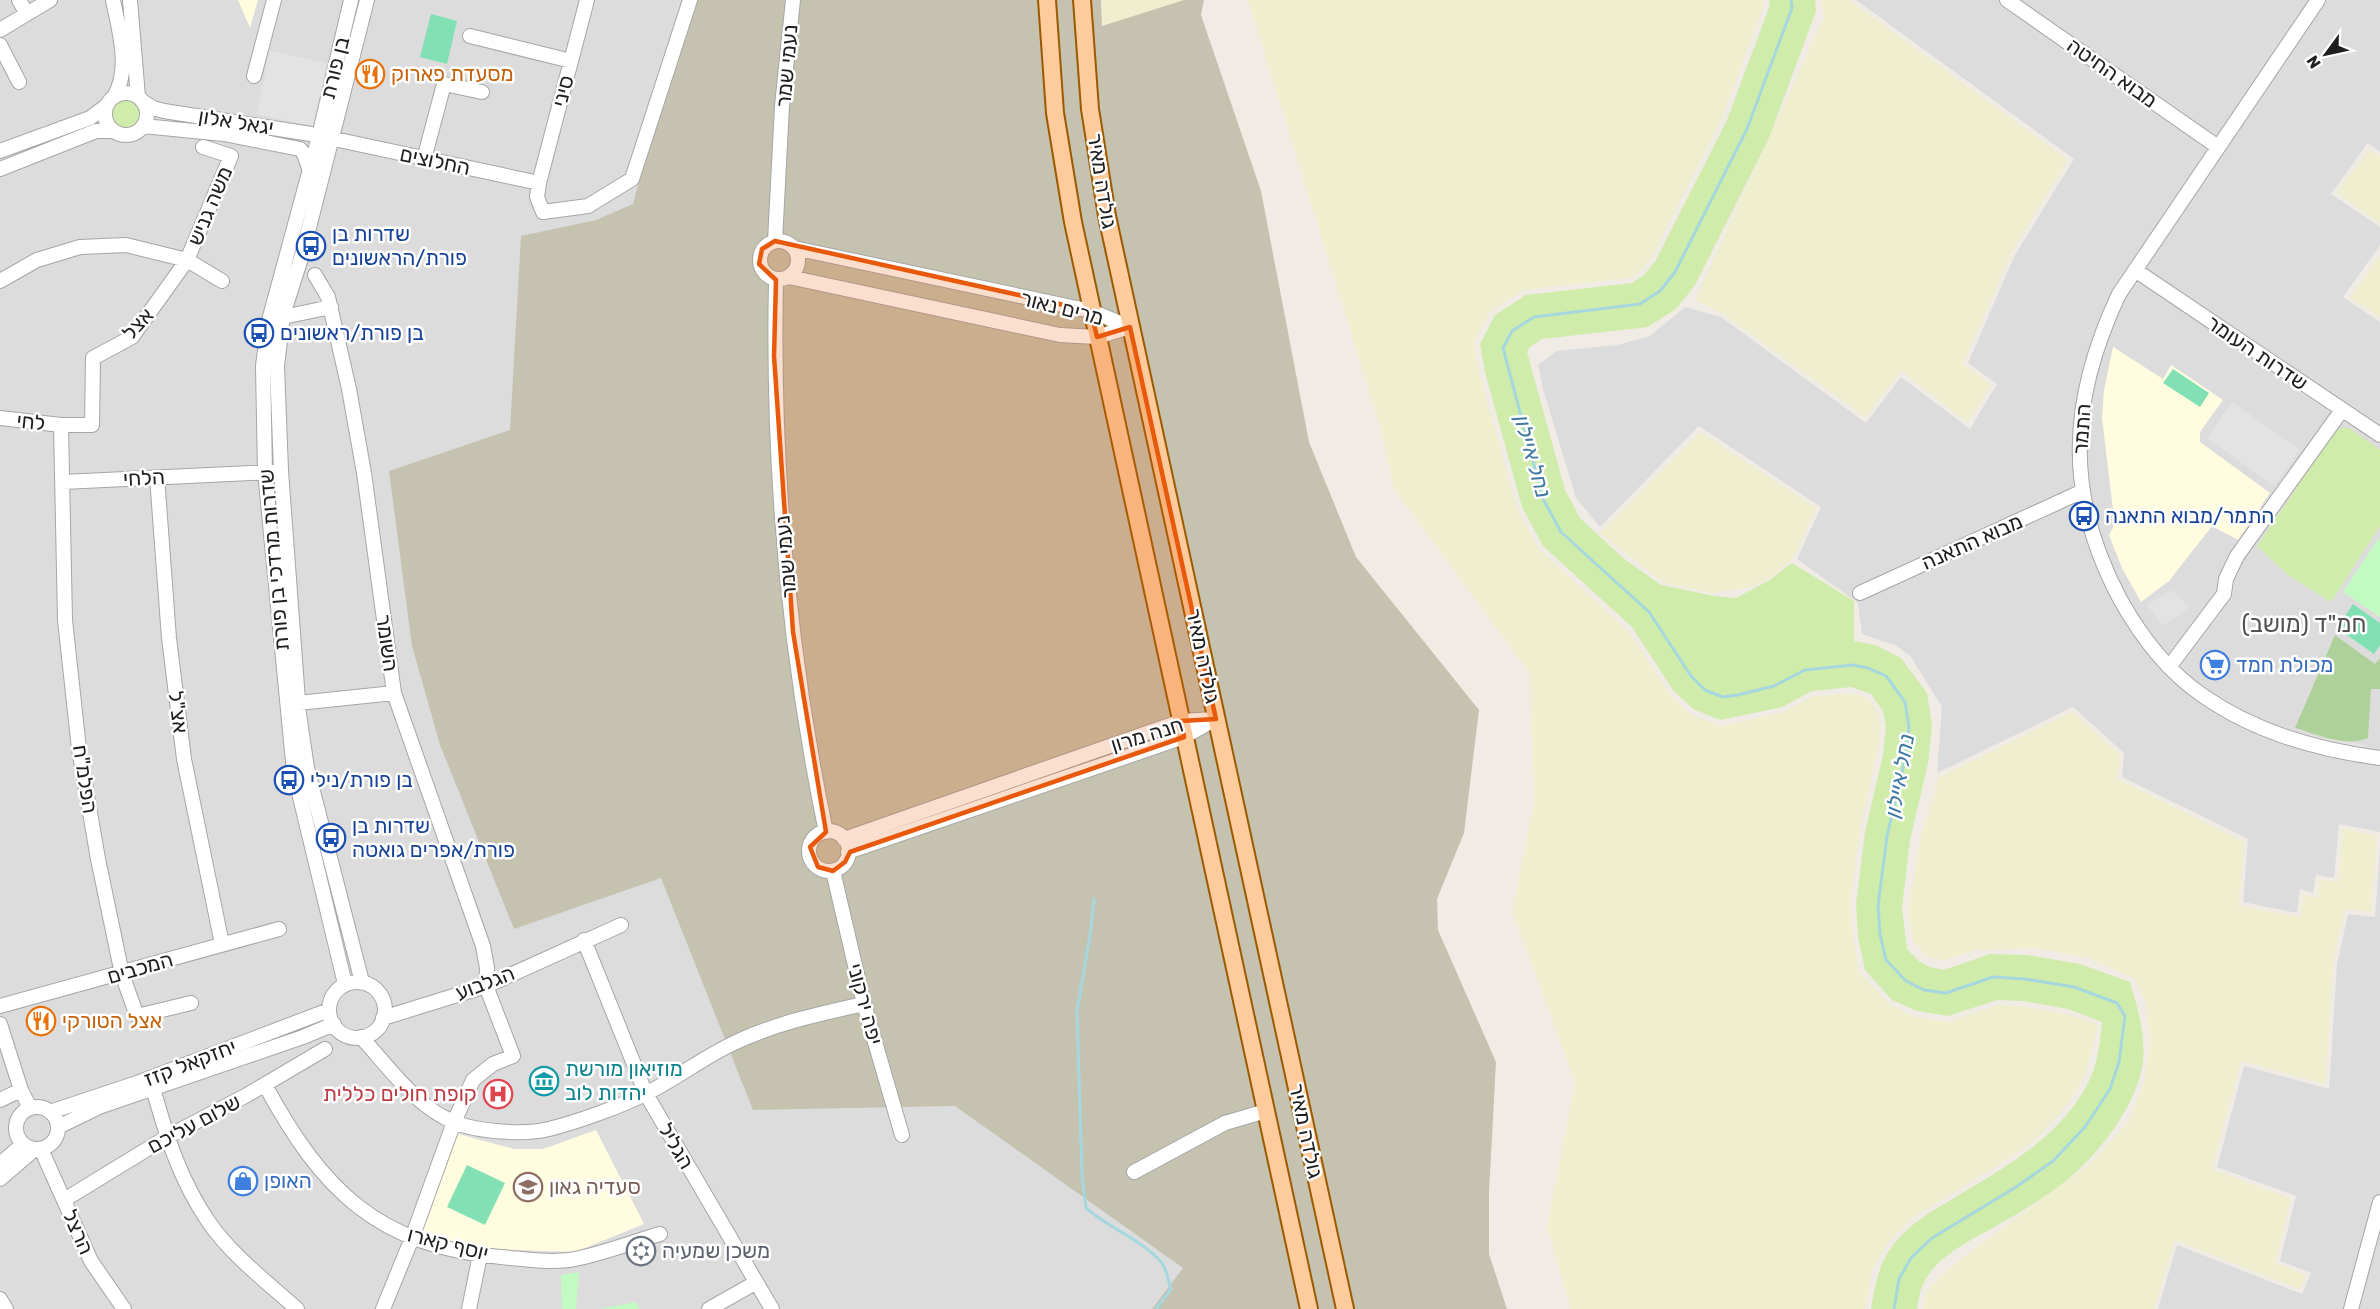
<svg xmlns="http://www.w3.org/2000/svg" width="2380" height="1309" font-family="Rubik,'Noto Sans Hebrew',sans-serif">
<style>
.residential{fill:#dddcdc}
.education{fill:#fffce0}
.construction{fill:#c5c3b0}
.farmland{fill:#efefd0}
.grass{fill:#d0ecaa}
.forest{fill:#aed199}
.park{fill:#c2fbc1}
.pitch{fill:#81e1b4}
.parking{fill:#e3e3e3}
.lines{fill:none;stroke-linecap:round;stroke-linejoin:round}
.stream{stroke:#a5d7df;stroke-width:3}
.minor-casing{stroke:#a6a6a6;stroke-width:16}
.major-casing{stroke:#9b5a00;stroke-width:20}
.minor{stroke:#fff;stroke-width:14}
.major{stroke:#fecb9c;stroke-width:16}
.marked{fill:#e8590c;fill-opacity:0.2;stroke:#e8590c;stroke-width:4.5;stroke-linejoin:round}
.labels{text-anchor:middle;stroke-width:5;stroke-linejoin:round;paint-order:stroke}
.street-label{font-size:21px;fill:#1f1f1f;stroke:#fff}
.food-label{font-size:21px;fill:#c56008;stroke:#fff;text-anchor:start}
.transit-label{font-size:21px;fill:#164399;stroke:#fff;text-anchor:start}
.shop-label{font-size:21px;fill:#366cbe;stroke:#fff;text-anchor:start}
.culture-label{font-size:21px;fill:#0d838f;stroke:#fff;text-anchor:start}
.health-label{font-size:21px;fill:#be3a42;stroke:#fff;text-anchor:end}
.education-label{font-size:21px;fill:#785e54;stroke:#fff;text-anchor:start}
.worship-label{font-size:21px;fill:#5b616d;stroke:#fff;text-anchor:start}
.water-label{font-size:22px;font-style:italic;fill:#427aa2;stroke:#fff}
.quarter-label{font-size:24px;fill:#525252;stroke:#fff}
</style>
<rect width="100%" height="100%" fill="#f0ece5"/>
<path class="residential" d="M 0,0 L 1096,0 L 1370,1309 L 0,1309 Z
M 1856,0 L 2380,0 L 2380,152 L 2368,143 L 2331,194 L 2380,227 L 2380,245 L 2343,297 L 2380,322 L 2380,832 L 2339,824 L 2334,878 L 2316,875 L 2313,893 L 2300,889 L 2297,913 L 2243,902 L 2248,839 L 2122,777 L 2124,753 L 2073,707 L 1937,773 L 1942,707 L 1911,657 L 1897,646 L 1862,634 L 1858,603 L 1797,559 L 1821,507 L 1699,426 L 1600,527 L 1576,498 L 1543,389 L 1538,365 L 1557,351 L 1617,345 L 1650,336 L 1685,307 L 1721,317 L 1866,423 L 1901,377 L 1970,429 L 1997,384 L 1968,363 L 2015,255 L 2074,159 Z
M 2380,848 L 2380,1309 L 2158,1309 L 2177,1245 L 2302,1294 L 2311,1273 L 2280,1261 L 2296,1196 L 2217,1167 L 2244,1066 L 2329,1089 L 2337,964 L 2348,914 L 2375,917 Z"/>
<path class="education" d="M 238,0 L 258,0 L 250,28 Z
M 2113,347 L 2163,379 L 2171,365 L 2223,400 L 2200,432 L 2200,442 L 2270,493 L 2238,540 L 2212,526 L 2169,581 L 2141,602 L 2122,568 L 2109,535 L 2113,528 L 2114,518 L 2102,418 L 2104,390 Z
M 596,1130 L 644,1224 L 575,1252 L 483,1249 L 410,1231 L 455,1133 L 514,1149 L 543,1149 Z"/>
<path class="construction" d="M 685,0 L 1204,0 L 1201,15 L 1261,191 L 1309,442 L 1356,557 L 1479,710 L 1464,833 L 1437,899 L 1438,930 L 1496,1062 L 1489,1193 L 1489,1254 L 1507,1309 L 1152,1309 L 1183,1268 L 955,1106 L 753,1110 L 661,878 L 514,929 L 440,745 L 412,646 L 389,471 L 510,430 L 521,236 L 596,220 L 633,204 Z"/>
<path class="farmland" d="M 1101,0 L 1184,0 L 1102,26 Z
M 1248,0 L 1764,0 L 1764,5 L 1722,118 L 1652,257 L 1641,270 L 1630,278 L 1524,290 L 1491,311 L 1474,343 L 1480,374 L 1517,509 L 1539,549 L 1628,631 L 1669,693 L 1690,714 L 1720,726 L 1784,712 L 1814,696 L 1851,693 L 1868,698 L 1878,713 L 1881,727 L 1877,754 L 1860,831 L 1850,905 L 1853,938 L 1860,973 L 1889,1004 L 1915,1017 L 1948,1022 L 1998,1005 L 2022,1006 L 2067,1014 L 2096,1023 L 2098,1026 L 2085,1077 L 2063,1110 L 2035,1140 L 2000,1164 L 1915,1216 L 1889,1241 L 1873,1269 L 1865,1309 L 1571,1309 L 1547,1226 L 1575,1082 L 1512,911 L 1534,803 L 1530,674 L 1394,489 L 1380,427 Z
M 1820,0 L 1849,0 L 2068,160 L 2011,253 L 1963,364 L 1991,385 L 1968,423 L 1901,371 L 1866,417 L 1723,314 L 1695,300 L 1824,17 Z
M 2369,149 L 2380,157 L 2380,224 L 2337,193 Z
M 2380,255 L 2380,317 L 2350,298 Z
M 1700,432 L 1816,508 L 1792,560 L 1769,579 L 1752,587 L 1712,593 L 1664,583 L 1600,533 Z
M 2072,712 L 2120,755 L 2117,779 L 2244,842 L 2239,906 L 2300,917 L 2303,894 L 2317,898 L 2319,879 L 2338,882 L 2343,828 L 2377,836 L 2371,912 L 2345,909 L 2333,963 L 2325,1084 L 2241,1061 L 2212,1169 L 2291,1199 L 2275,1263 L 2306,1275 L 2299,1289 L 2175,1240 L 2154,1309 L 1923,1309 L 1926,1291 L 1949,1268 L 2092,1162 L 2129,1120 L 2144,1082 L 2150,1044 L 2146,1004 L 2135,979 L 2089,958 L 2035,948 L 1975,950 L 1942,961 L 1926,956 L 1913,941 L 1908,912 L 1921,836 L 1939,777 Z"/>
<path class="grass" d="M 1769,0 L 1815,0 L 1816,11 L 1769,138 L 1695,285 L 1676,309 L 1648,327 L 1542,339 L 1530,347 L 1527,352 L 1565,490 L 1580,518 L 1623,558 L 1661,585 L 1714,596 L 1736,598 L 1770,580 L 1792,563 L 1854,601 L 1854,641 L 1875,645 L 1901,658 L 1927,693 L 1932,726 L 1928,763 L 1910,840 L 1902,907 L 1907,949 L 1920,962 L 1930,967 L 1944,970 L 1990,954 L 2027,955 L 2080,964 L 2130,982 C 2138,1010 2147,1038 2142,1067 C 2135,1107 2098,1155 2067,1180 C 2046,1197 2022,1211 1998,1225 C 1972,1240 1934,1256 1922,1287 C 1919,1293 1919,1302 1917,1309 L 1871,1309 C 1875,1286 1878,1265 1893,1245 C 1909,1224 1932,1211 1954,1198 C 2005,1167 2063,1136 2090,1079 C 2098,1062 2100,1041 2102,1022 L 2068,1009 L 2023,1001 L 1997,1000 L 1948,1016 L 1917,1011 L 1892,1000 L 1865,970 L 1858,937 L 1856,905 L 1865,832 L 1883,755 L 1886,727 L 1883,711 L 1871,694 L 1851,687 L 1812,691 L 1782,707 L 1720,720 L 1693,709 L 1673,690 L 1632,627 L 1543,546 L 1522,507 L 1485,372 L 1480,344 L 1495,315 L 1526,295 L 1632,283 L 1645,274 L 1656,260 L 1727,120 L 1770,5 Z
M109 114a17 17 0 1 1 34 0a17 17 0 1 1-34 0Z
M 2342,428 L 2349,428 L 2380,450 L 2380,526 L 2331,602 L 2288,575 L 2257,546 L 2335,432 Z"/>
<path class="forest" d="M 2335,635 L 2375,664 L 2380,658 L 2380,689 L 2371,689 L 2368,738 C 2346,748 2317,734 2295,728 Z"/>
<path class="park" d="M 2378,539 L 2380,541 L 2380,617 L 2343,592 Z
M 579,1272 L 576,1309 L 562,1309 L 561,1275 Z
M 635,1302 L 640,1309 L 600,1309 Z"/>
<path class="pitch" d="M 431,14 L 457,21 L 447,64 L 420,57 Z
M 2173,369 L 2209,393 L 2200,407 L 2163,383 Z
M 2353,604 L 2380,623 L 2380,645 L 2374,654 L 2337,628 Z
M 467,1165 L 505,1183 L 485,1225 L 447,1207 Z"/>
<path class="parking" d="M 270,51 L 327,63 L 313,126 L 257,114 Z
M 2232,402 L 2300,450 L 2274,486 L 2207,438 Z
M 2171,590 L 2190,607 L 2163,626 L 2147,605 Z
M 2295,731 L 2332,740 L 2366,745 L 2364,752 L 2292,736 Z"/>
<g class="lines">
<path class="stream" d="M 1791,0 L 1792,8 L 1747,129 L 1675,272 L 1660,291 L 1640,304 L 1534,317 L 1512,331 L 1503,348 L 1543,499 L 1561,532 L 1649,612 L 1691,676 L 1705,690 L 1723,697 L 1738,695 L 1774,686 L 1805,670 L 1853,665 L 1868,668 L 1886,676 L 1905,702 L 1909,727 L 1905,759 L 1887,836 L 1878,906 L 1880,934 L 1886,960 L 1906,981 L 1924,990 L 1946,993 L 1993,977 L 2025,979 L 2074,987 L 2117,1003 L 2125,1016 L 2119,1062 L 2110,1089 L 2085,1127 L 2053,1161 L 2016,1187 L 1932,1238 L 1911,1258 L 1899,1279 L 1894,1309
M 1094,899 L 1091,929 L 1077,1011 L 1082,1175 L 1086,1208 C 1109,1228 1142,1240 1161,1262 C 1167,1268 1168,1281 1171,1289 L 1156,1309"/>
<g class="minor-casing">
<path id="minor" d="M 19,0 L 27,14
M 113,0 C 119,31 131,68 114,97
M 130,0 L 138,97
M 587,0 L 539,183 L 537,197 L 543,212 L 588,206 L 632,179 L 690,0
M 2007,0 L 2218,147
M 2318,0 L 2119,294 C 2069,400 2064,494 2120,599 C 2140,635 2167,671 2202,695 C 2253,731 2318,750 2380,758
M 0,30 L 50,0
M 470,36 L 571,61
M 0,45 L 19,82
M 254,76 L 274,0
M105 114a21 21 0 1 1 42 0a21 21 0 1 1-42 0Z
M 142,101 L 153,108 L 164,111 L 311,134 L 539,183
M 143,126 L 224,134 L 300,149 L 304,154 L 309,168
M 0,151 L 90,118 L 106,106
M 424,159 L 444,84 L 482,92
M 0,169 L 96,131 L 113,131
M760 260a19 19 0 1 1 38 0a19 19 0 1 1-38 0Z
M 775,241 L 782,106 L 793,0
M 794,248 L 1091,311 L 1130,327
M 2135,270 L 2380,435
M 315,275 L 328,297 L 349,389 L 364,473 L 394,693 L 483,946 L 487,968 L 486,986 L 513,1056 L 493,1064 L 473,1080 L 454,1122 L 412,1238 L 383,1309
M 789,277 L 1060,335 L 1097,337 L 1130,327
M 776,280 C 772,465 788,650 826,832
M 0,281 L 37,260 L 80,247 L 126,245 L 187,260 L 222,281
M 283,317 L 331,307
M 0,418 L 61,425 L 92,425 L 93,358 L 132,337 L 187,260 L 231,156 L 203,147
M 61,425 L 65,620 L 79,749 L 98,859 L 122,974 L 137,1016 L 191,1003
M 157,477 L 169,638 L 184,759 L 222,944
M 63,482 L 273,472
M 1860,593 L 2083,491
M 2169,667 L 2224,594 L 2226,579 L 2237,556 L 2342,410
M 298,703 L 394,693
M809 851a20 20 0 1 1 40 0a20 20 0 1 1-40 0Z
M 844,839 L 1181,721 L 1216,719
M 848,852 L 1184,737 L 1212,721
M 833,871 L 864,1004 L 902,1135
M 584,940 L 646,1094 L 772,1309
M 362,982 L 307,768 L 299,714 L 281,471 L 277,366 L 283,315 L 302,255 L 367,0
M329 1010a28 28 0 1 1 56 0a28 28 0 1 1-56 0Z
M 345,984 L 294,772 L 265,472 L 263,366 L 268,324 L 319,136 L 351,0
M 0,1006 L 279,929
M 383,1018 L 486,986 L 621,925
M 0,1024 L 21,1090 L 30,1108
M 361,1037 C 388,1066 416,1107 454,1122 C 477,1132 525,1135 549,1129 C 577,1122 622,1106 647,1093 C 677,1078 704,1057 734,1043 C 776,1023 819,1014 864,1004
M 265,1085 C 322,1190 377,1246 501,1257 C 524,1259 546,1263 569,1260 C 597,1256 632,1242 660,1234
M 153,1088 C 166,1135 180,1180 208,1221 C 231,1255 267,1282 297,1309
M 0,1100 L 21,1090
M16 1128a21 21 0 1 1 42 0a21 21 0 1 1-42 0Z
M 50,1112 L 137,1083 L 329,1010
M 58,1127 L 99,1107 L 303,1037 L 334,1024
M 41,1149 L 91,1261 L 124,1309
M 0,1164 L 23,1144
M 1134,1172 L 1225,1123 L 1266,1111
M 0,1179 L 35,1149
M 64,1200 L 167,1137 L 247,1095 L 325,1049
M 0,1299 L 6,1309
M 469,1309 L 480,1255
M 709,1309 L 755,1283
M 2351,1309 L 2380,1202"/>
</g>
<g class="major-casing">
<path id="major" d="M 1047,0 L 1055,113 L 1073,222 L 1309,1309
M 1082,0 L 1090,109 L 1107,216 L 1345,1309"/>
</g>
<use href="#minor" class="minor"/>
<use href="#major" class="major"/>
</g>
<path class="marked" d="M 775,241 L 1091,311 L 1097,337 L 1130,327 L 1216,719 L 1181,721 L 1184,737 L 850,852 L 845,862 L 833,871 L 818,867 L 810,847 L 826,832 L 793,632 L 774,356 L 776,280 L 759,264 L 762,249 Z"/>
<defs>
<g id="restaurant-ring" transform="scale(1.5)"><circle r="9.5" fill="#fff" stroke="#e8710a" stroke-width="1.5"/><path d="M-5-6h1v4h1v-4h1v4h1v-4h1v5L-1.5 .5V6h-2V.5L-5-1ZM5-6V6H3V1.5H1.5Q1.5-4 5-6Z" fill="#e8710a"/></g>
<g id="bus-ring" transform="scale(1.5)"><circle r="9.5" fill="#fff" stroke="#1a4fb4" stroke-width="1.5"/><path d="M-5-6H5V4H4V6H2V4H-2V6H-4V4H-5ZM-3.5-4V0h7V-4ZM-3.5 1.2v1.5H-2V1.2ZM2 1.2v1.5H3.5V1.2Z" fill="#1a4fb4"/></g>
<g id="supermarket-ring" transform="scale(1.5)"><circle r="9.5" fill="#fff" stroke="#3f7fe0" stroke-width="1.5"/><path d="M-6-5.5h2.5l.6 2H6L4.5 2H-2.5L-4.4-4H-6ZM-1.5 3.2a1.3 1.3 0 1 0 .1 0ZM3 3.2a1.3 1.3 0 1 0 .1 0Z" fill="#3f7fe0"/></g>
<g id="museum-ring" transform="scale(1.5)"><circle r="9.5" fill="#fff" stroke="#0f9aa8" stroke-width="1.5"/><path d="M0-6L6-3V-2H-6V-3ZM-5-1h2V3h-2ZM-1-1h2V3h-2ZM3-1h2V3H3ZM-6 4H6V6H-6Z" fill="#0f9aa8"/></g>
<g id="hospital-ring" transform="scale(1.5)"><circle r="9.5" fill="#fff" stroke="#e0444e" stroke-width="1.5"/><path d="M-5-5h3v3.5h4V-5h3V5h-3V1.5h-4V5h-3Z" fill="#e0444e"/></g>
<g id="shop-ring" transform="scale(1.5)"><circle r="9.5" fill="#fff" stroke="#3f7fe0" stroke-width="1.5"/><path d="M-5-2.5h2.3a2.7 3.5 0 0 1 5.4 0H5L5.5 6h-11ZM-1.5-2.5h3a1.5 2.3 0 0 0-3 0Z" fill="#3f7fe0"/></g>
<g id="school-ring" transform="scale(1.5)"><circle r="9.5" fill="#fff" stroke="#8d6e63" stroke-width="1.5"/><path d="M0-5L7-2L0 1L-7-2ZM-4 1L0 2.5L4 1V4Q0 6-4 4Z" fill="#8d6e63"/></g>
<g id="synagogue-ring" transform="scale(1.5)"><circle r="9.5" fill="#fff" stroke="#6b7280" stroke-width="1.5"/><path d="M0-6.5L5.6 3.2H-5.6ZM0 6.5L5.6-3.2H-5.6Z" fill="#6b7280"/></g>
</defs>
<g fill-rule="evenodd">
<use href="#restaurant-ring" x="370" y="74"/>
<use href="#bus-ring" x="311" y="246"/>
<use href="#bus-ring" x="259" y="333"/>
<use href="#bus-ring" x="2084" y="516"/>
<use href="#supermarket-ring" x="2215" y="665"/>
<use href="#bus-ring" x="289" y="780"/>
<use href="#bus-ring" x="331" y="838"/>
<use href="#restaurant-ring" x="41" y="1021"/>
<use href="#museum-ring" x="544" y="1081"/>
<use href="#hospital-ring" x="498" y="1094"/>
<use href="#shop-ring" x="243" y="1181"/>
<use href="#school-ring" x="528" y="1187"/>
<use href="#synagogue-ring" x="641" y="1251"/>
</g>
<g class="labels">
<g class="street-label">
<text transform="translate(787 66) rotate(-85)" y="7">נעמי שמר</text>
<text transform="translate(335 68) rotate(-76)" y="7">בן פורת</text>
<text transform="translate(2112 73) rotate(35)" y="7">מבוא החיטה</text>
<text transform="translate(563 91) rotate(-75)" y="7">סיני</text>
<text transform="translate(236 122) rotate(9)" y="7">יגאל אלון</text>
<text transform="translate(435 161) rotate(12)" y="7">החלוצים</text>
<text transform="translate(1102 181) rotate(81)" y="7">גולדה מאיר</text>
<text transform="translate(210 206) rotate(-67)" y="7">משה גניש</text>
<text transform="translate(1062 308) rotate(14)" y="7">מרים נאור</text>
<text transform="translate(138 324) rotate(-47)" y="7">אצל</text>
<text transform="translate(2257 353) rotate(34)" y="7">שדרות העומר</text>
<text transform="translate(31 422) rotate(6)" y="7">לחי</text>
<text transform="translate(2082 429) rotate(-86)" y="7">התמר</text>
<text transform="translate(144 478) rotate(-3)" y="7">הלחי</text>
<text transform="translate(1972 542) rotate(-24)" y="7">מבוא התאנה</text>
<text transform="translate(786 557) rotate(-95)" y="7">נעמי שמר</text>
<text transform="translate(274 560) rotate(-95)" y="7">שדרות מרדכי בן פורת</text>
<text transform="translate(387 643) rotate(82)" y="7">השומר</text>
<text transform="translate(1203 656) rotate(78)" y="7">גולדה מאיר</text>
<text transform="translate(178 712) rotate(83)" y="7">אצ"ל</text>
<text transform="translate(1147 735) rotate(-17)" y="7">חנה מרון</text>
<text transform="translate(85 779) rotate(81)" y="7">הפלמ"ח</text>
<text transform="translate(140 968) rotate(-16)" y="7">המכבים</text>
<text transform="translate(485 983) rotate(-21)" y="7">הגלבוע</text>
<text transform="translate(865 1004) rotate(75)" y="7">יפה ירקוני</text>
<text transform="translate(190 1063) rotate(-21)" y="7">יחזקאל קזז</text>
<text transform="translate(194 1124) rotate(-28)" y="7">שלום עליכם</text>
<text transform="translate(1306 1131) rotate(78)" y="7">גולדה מאיר</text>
<text transform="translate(676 1146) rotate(60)" y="7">הגליל</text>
<text transform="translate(78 1232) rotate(66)" y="7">הרצל</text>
<text transform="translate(448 1244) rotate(14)" y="7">יוסף קארו</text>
</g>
<g class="food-label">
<text x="391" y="81">מסעדת פארוק</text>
<text x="62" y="1028">אצל הטורקי</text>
</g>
<g class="transit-label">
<text x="332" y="241">שדרות בן<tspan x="332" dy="24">פורת/הראשונים</tspan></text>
<text x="280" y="340">בן פורת/ראשונים</text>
<text x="2105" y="523">התמר/מבוא התאנה</text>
<text x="310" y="787">בן פורת/נילי</text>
<text x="352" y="833">שדרות בן<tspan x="352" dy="24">פורת/אפרים גואטה</tspan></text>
</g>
<g class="shop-label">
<text x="2236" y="672">מכולת חמד</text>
<text x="264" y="1188">האופן</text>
</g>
<g class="culture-label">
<text x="565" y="1076">מוזיאון מורשת<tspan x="565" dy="24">יהדות לוב</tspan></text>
</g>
<g class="health-label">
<text x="477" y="1101">קופת חולים כללית</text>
</g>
<g class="education-label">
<text x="549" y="1194">סעדיה גאון</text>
</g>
<g class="worship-label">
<text x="662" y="1258">משכן שמעיה</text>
</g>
<g class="water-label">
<text transform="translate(1533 456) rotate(74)" y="8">נחל איילון</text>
<text transform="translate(1899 776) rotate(-80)" y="8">נחל איילון</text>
</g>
<g class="quarter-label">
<text x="2304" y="632">חמ"ד (מושב)</text>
</g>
</g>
<g transform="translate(2326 54) rotate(237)" stroke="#ffffff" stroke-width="4.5" paint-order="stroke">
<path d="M0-4.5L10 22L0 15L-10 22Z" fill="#1f1f1f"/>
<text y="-9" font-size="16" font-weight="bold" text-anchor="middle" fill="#1f1f1f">N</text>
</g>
</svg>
